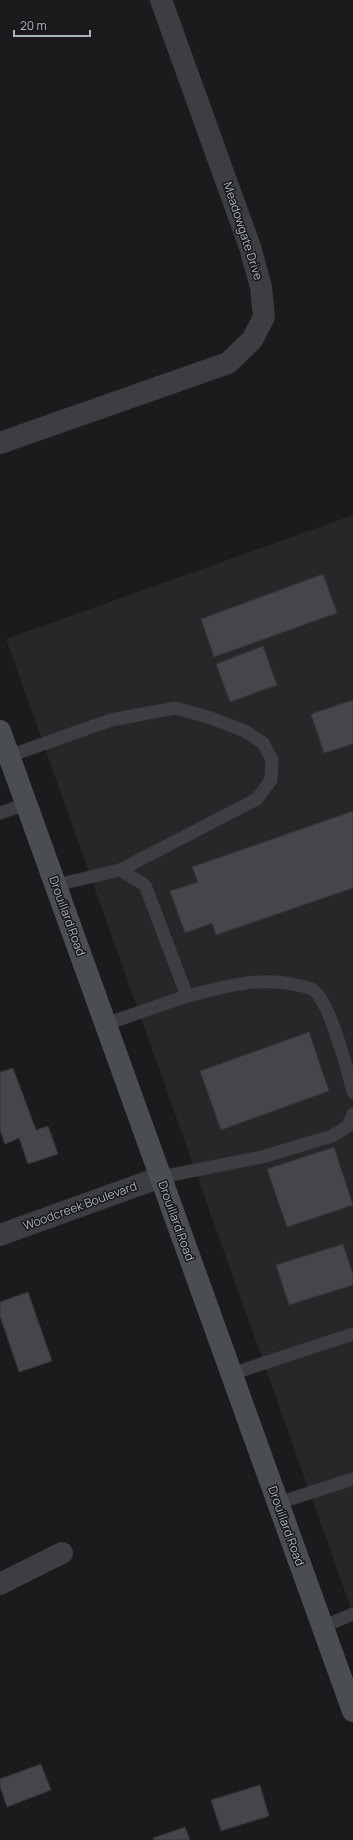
<svg xmlns="http://www.w3.org/2000/svg" width="353" height="1840" font-family="Manrope,sans-serif">
<style>
.built{fill:#27272a}
.building{fill:#45464a;stroke:#353539}
.lines{fill:none;stroke-linecap:round;stroke-linejoin:round}
.lane{stroke:#3c3e42;stroke-width:13}
.street{stroke:#3c3e42;stroke-width:22}
.secondary{stroke:#4a4d52;stroke-width:22}
.labels{text-anchor:middle;stroke-width:3;stroke-linejoin:round;paint-order:stroke}
.street-label{font-size:12px;fill:#aeb5bc;stroke:#151618}
</style>
<rect width="100%" height="100%" fill="#1b1b1d"/>
<path class="built" d="M 353,515 L 353,1614 L 6,639 Z"/>
<path class="building" d="M 323,574 L 337,613 L 214,657 L 201,619 Z
M 263,646 L 277,685 L 230,702 L 216,664 Z
M 353,700 L 353,744 L 324,753 L 311,714 Z
M 353,811 L 353,888 L 216,935 L 212,923 L 185,933 L 170,891 L 198,882 L 192,867 Z
M 309,1032 L 329,1091 L 221,1130 L 200,1071 Z
M 13,1068 L 36,1130 L 48,1126 L 58,1154 L 28,1164 L 19,1138 L 5,1144 L 0,1130 L 0,1072 Z
M 334,1147 L 353,1205 L 287,1227 L 267,1169 Z
M 343,1244 L 353,1274 L 353,1285 L 289,1305 L 276,1265 Z
M 28,1292 L 52,1361 L 19,1372 L 0,1316 L 0,1302 Z
M 41,1764 L 51,1790 L 7,1807 L 0,1786 L 0,1779 Z
M 260,1785 L 269,1816 L 221,1831 L 211,1800 Z
M 185,1827 L 190,1840 L 154,1840 L 153,1838 Z"/>
<g class="lines">
<path class="lane" d="M 9,756 L 111,720 L 175,708 L 208,717 L 245,731 L 263,743 L 272,760 L 271,780 L 257,799 L 120,870
M 0,813 L 26,804
M 56,885 L 120,870 L 145,885 L 187,996 L 106,1024
M 187,996 C 226,987 257,976 297,985 C 302,986 309,987 312,989 C 329,999 348,1072 353,1092
M 161,1177 L 262,1157 L 332,1136 L 347,1127 L 352,1118 L 353,1114
M 231,1374 L 353,1334
M 278,1503 L 353,1479
M 322,1627 L 353,1614"/>
<path class="street" d="M 0,443 L 228,363 L 252,340 L 264,317 L 261,287 L 250,247 L 161,0
M 0,1235 L 161,1177
M 0,1584 L 62,1553"/>
<path class="secondary" d="M 0,731 L 353,1711"/>
</g>
<g class="labels">
<g class="street-label">
<text transform="translate(243 231) rotate(72)" y="4">Meadowgate Drive</text>
<text transform="translate(67 916) rotate(70)" y="4">Drouillard Road</text>
<text transform="translate(80 1206) rotate(-20)" y="4">Woodcreek Boulevard</text>
<text transform="translate(176 1221) rotate(70)" y="4">Drouillard Road</text>
<text transform="translate(286 1526) rotate(70)" y="4">Drouillard Road</text>
</g>
</g>
<path d="M14 30v6h76v-6" fill="none" stroke="#aeb5bc" stroke-width="2"/>
<text x="20" y="30" font-size="12" fill="#aeb5bc" stroke="#151618" stroke-width="3" paint-order="stroke">20 m</text>
</svg>
